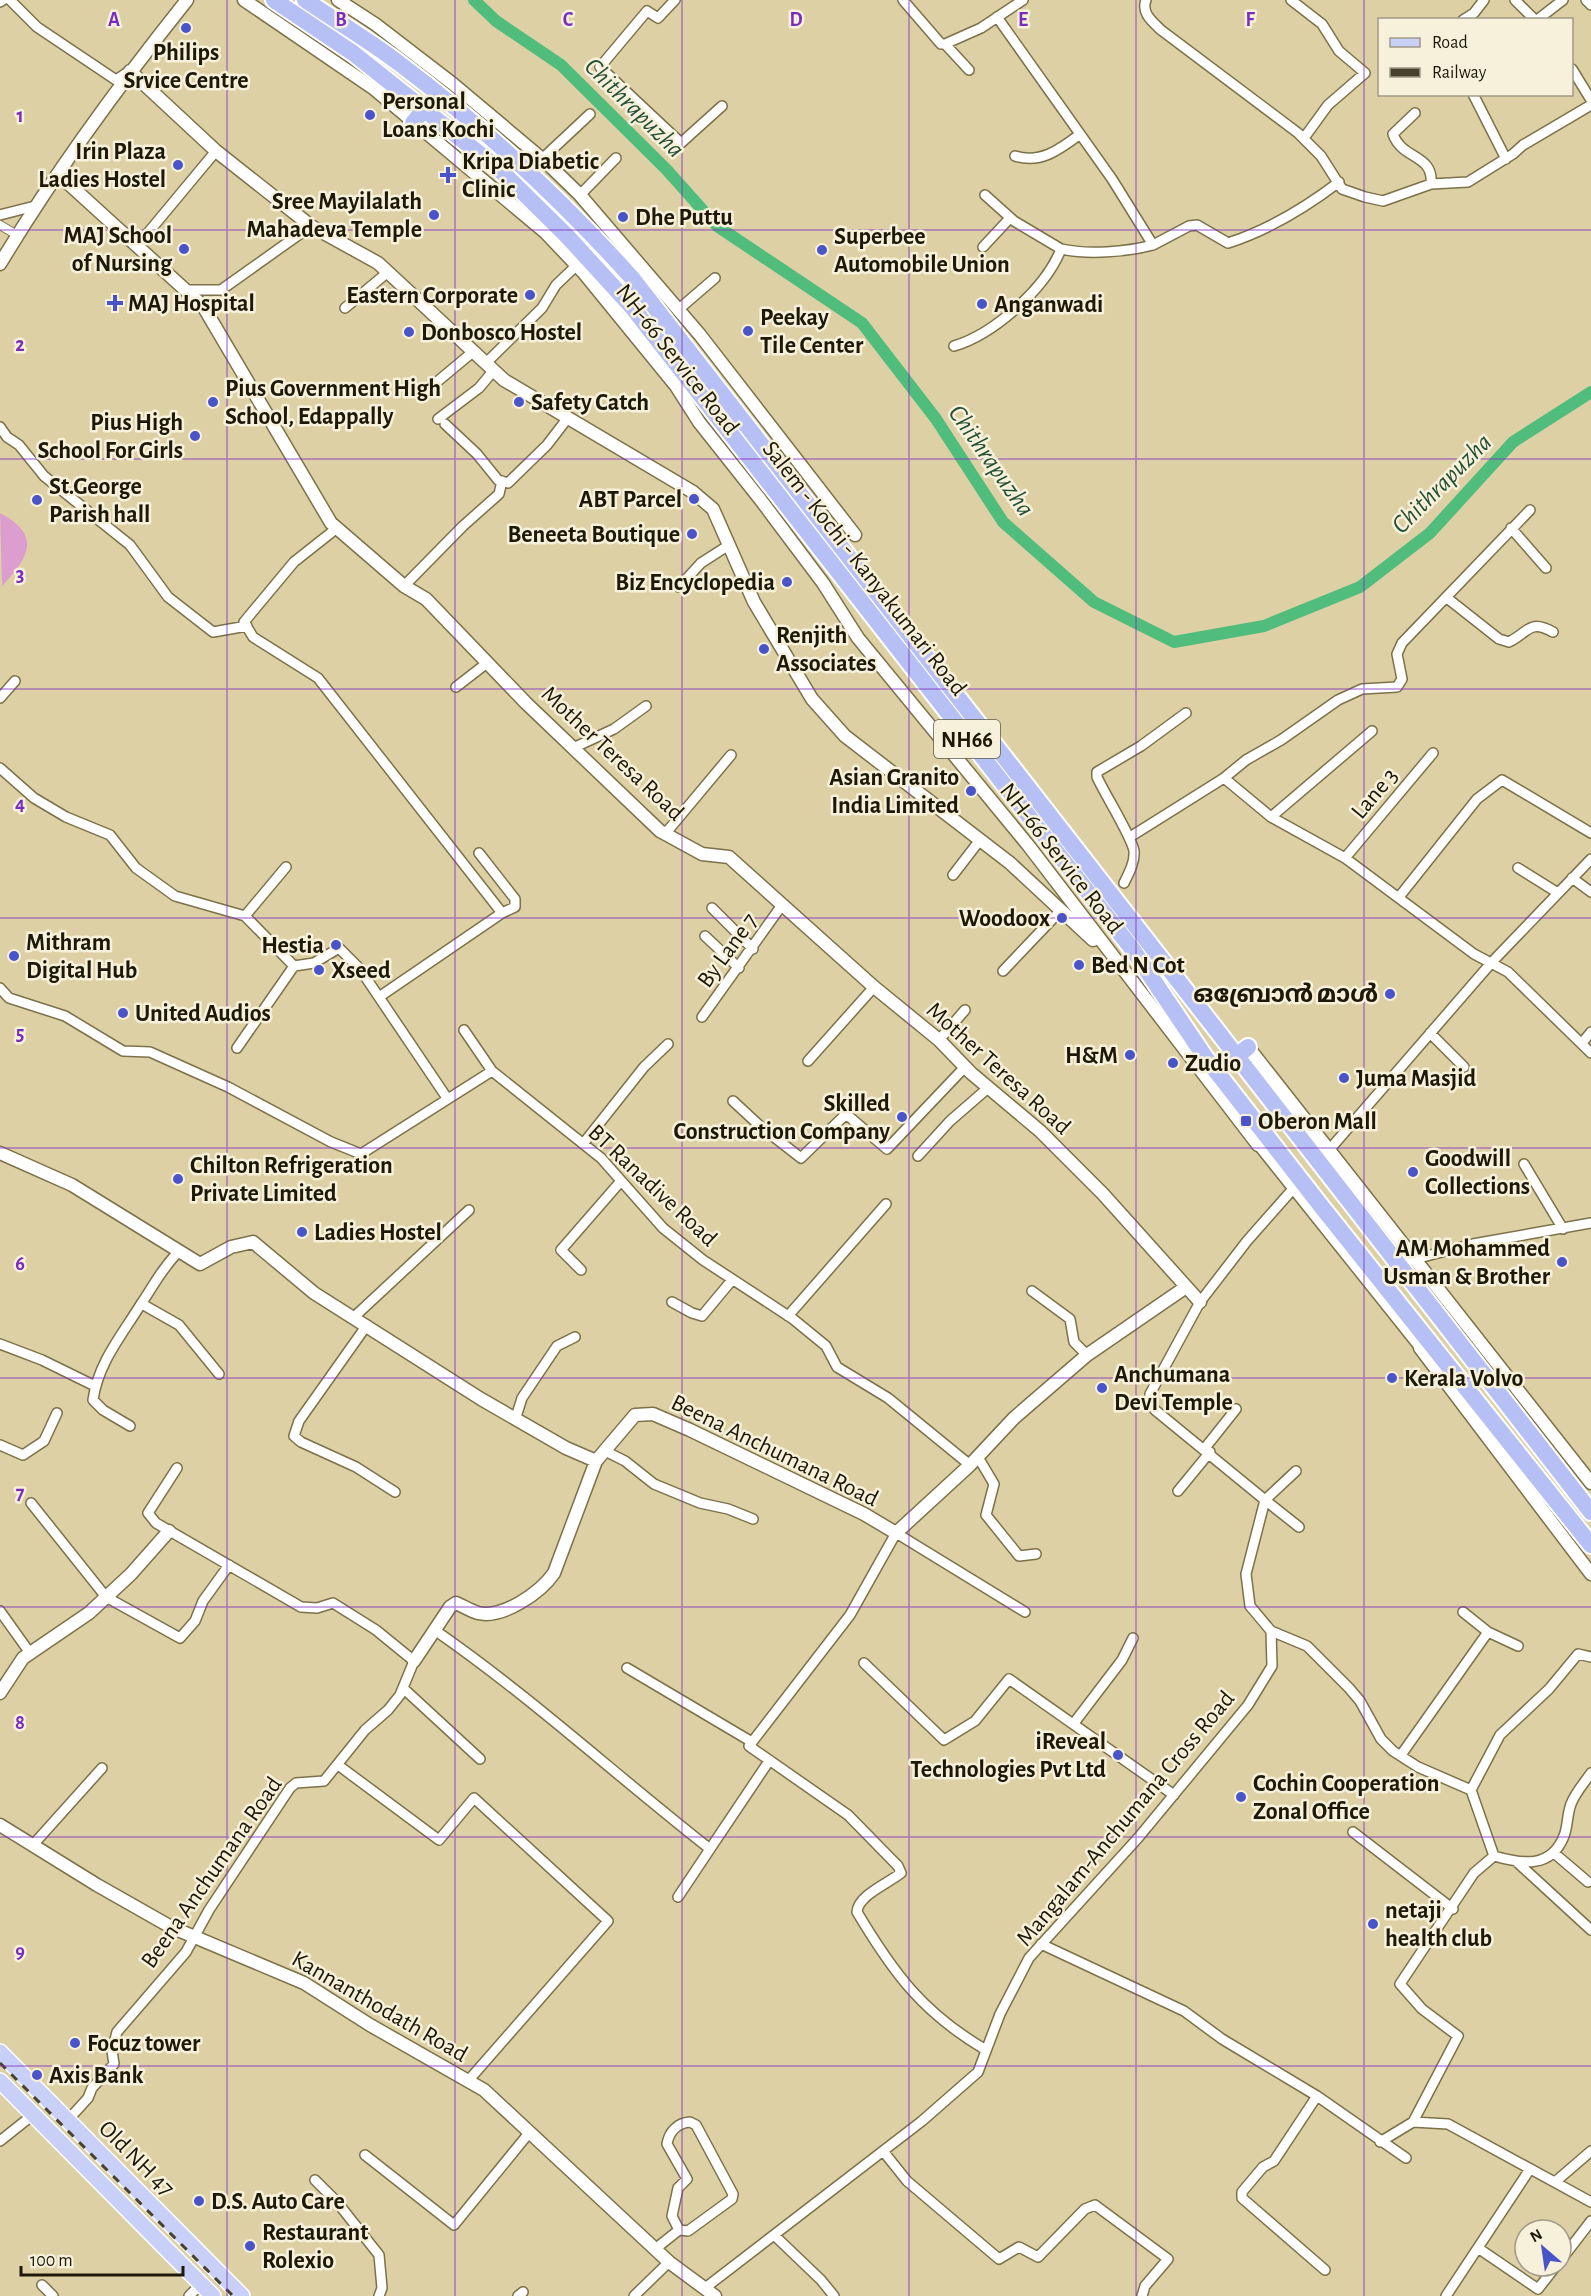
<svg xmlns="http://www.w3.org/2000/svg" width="1591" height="2296" font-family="'Alegreya Sans','Noto Sans Malayalam',sans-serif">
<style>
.green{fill:#db9ece}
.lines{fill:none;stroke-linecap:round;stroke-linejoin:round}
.canal{stroke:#51bd7c;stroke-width:12}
.pedestrian-casing{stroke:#7c7148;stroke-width:10}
.minor-casing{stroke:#7c7148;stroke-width:12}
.tertiary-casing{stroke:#7c7148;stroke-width:15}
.primary-casing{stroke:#fff;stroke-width:18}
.trunk-casing{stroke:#fff;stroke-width:20}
.pedestrian{stroke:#fff;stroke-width:8}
.minor{stroke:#fff;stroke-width:9}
.tertiary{stroke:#fff;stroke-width:12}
.primary{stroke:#c8d0f7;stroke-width:15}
.trunk{stroke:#b6c0f4;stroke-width:16}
.rail{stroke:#47402a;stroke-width:3;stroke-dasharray:8 8;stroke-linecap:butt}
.grid{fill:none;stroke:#7b2cbf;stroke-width:1.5;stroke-opacity:0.55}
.poi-dot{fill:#4a54c9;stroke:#f7f1db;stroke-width:2}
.labels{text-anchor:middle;stroke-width:5;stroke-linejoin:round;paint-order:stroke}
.shield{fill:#f7f1db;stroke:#5e5947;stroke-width:1.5}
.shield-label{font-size:22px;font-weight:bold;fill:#1d1808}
.poi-label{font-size:24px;font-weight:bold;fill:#1d1808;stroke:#f7f1db;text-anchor:start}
.street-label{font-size:24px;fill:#1d1808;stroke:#f7f1db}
.water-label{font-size:26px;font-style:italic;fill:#255035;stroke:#f7f1db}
.grid-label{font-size:20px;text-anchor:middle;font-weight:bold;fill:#7b2cbf;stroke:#f7f1db;stroke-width:5;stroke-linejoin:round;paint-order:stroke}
</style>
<rect width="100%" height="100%" fill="#ddd0a5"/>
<path class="green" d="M 0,513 C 43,536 28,558 2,586 Z"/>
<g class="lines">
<path class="canal" d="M 474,0 L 496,21 L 561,65 L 666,169 L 717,226 L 862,323 L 936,419 L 1003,522 L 1094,602 L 1174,642 L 1264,626 L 1360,587 L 1430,533 L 1513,442 L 1591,392"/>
<g class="pedestrian-casing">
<path id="pedestrian" d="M 0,225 L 17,235"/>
</g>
<g class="minor-casing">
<path id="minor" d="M 10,0 L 37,27 L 116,80 L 128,72
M 675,0 L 658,18 L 647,11 L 600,67 L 681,143 L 722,106
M 903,0 L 941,44 L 945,44 L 981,28 L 1023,0
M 1146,0 C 1141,13 1152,21 1161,30 L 1298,133 L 1321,156 L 1342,189 L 1365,197 L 1383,201 L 1431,184 L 1468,182 L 1513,154 L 1523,145 L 1591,105
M 1291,0 L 1322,24 L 1339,51 L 1365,73 L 1328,105 L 1304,138
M 1515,0 L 1535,20
M 1586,0 L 1591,5
M 0,2 L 3,0
M 997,17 L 1112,179 L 1153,245 L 1189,226 L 1197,225 L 1228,243 C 1268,230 1305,208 1339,182
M 1463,20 L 1474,13 L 1484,0
M 1537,20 L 1563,0
M 945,44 L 969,70
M 1572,69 L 1591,100
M 1473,94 L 1506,159
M 1415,113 L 1393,134 C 1402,160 1434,154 1431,184
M 1015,156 C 1040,164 1059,150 1079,135
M 542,159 L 590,114
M 580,195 L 616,158
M 985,195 L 1014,221 L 1061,249
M 0,215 L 35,206
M 137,246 L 216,151
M 983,247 L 1010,218
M 186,290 L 221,290 L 311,226
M 345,308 L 388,272
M 679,309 L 715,278
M 954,346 C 994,334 1046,288 1061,249 C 1088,255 1126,252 1153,245
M 486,363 L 542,308 L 556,285 L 577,265
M 420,396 L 474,351
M 438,419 L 479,388 L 494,370
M 445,424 L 477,454 L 498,480 L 508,483 L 547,445 L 567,419
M 0,427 L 7,437 L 19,445 L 44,476 L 130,545 L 168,597 L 213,632 L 247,626
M 337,528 L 294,562 L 244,622 L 253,637 L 318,678 L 502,913 L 379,997
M 1511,528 L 1546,568
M 404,586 L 463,526 L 499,494 L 502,481
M 679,587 L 701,563 L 729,545
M 1447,598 L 1499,639 L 1509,642 C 1529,632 1529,619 1553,632
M 456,687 L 487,663
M 0,698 L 15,681
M 1372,731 L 1271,817 L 1345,858 L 1474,954 L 1508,972 L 1591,1053
M 573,748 L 614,729 L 646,706
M 0,768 L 34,798 L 66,817 L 110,835 L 136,868 L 175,896 L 245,916 L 294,966 L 314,963 L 339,948 L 360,969 L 447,1098
M 1224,778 L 1271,817
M 665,834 L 731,755
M 1130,837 L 1224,778 L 1246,760 L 1281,740 L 1338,700 L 1362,689 L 1397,687 L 1402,679 L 1397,654 L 1402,643 L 1530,510
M 479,853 L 515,899 L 515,907 L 502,913
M 1345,858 L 1433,753
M 1518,868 L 1558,893
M 953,875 L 980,840
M 1572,878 L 1591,892
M 1124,883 C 1129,873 1135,862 1134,851 C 1132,837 1104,793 1097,777 L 1097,772 L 1141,746 L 1186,713
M 1399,897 L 1477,799 L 1502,780 L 1591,833
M 712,908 L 753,949
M 245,916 L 286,867
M 705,936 L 739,968
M 1003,971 L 1061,910
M 0,988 L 9,998 L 65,1016 L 123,1051 L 150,1052 L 228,1087 L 331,1142 L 361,1154 L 492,1071 L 601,1158 L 663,1228 L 703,1260 L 793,1319 L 826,1346 L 837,1367 L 888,1398 L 970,1465
M 702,1017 L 782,905
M 464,1030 L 492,1071
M 1430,1033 L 1464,1067
M 939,1040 L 965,1010
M 1582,1043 L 1591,1032
M 237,1048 L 294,966
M 808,1061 L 874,987
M 733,1101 L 760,1126 L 801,1158 L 846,1114 L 887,1149 L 964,1068
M 583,1144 L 644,1067 L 668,1044
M 1258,1145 L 1420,1348
M 1330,1149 L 1492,962 L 1591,859
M 918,1156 L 950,1121 L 988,1088
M 1524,1164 L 1563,1229
M 1292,1190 L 1247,1241 L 1200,1302 L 1150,1394 L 1150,1403 L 1155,1410 L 1265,1500 L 1246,1574 L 1250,1606 L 1271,1631 L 1307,1646 L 1349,1688 L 1360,1701 L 1381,1739 L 1393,1751 L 1418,1767 L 1471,1790 L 1500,1735 L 1549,1689 L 1578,1654 L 1591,1657
M 1411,1260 L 1473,1244 L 1591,1223
M 581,1270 L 561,1250 L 621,1181
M 1032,1291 L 1070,1319 L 1074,1342 L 1087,1355
M 672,1302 L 692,1313 L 702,1316 L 732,1280
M 142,1304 L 179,1325 L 219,1374
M 788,1316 L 886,1204
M 354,1317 L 469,1210
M 367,1325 L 299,1421 L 294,1436 L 301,1442 L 356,1467 L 395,1492
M 0,1344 L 42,1360 L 95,1386
M 516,1417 L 522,1398 L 557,1346 L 575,1337
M 130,1426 L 103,1410 L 93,1400 C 98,1363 122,1335 141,1304 C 156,1282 160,1271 179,1251
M 0,1445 L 23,1455 L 44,1441 L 57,1413
M 1205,1448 L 1236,1409
M 605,1451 L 625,1461 L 654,1484 L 700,1503 L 728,1509 L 753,1519
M 978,1457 L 994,1484 L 986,1515 L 1019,1556 L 1036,1554
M 1296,1471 L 1265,1500 L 1299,1527
M 1178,1491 L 1210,1452
M 31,1503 L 106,1597 L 180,1638 L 195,1621 L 203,1601 L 229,1565
M 0,1611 L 30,1653
M 436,1631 C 531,1697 618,1777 710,1849 L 769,1761
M 1488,1632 L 1518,1646
M 864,1663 L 944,1740 L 975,1721 L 1009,1679 L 1174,1795
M 627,1668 L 752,1742
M 403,1688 L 480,1759
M 1074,1723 L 1122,1660 L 1133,1638
M 1401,1755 L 1488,1632 L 1463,1612
M 338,1765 L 439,1840 L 474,1798 L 608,1921 L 468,2081
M 1353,1832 L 1453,1909
M 32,1846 L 102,1768
M 1554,1853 L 1588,1882
M 1494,1856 C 1522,1864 1551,1869 1564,1836 C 1568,1826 1567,1814 1571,1804 C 1575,1793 1585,1782 1591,1773
M 1518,1863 L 1591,1930
M 678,1897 L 710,1849
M 1041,1944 L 1184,2011 L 1222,2039 L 1317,2096 L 1406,2158
M 986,2050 C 923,2013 894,1974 857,1912 C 858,1895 889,1883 901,1873 L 898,1866 L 848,1815 L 749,1746 L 850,1615 L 896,1533 L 1025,1612
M 1317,2096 L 1274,2161 L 1263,2167 L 1242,2192 L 1242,2198 L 1325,2270
M 68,2120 L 88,2098 L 92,2088 L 114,2064 L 112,2051 L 117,2032 L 186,1952 L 209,1910 L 290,1788 L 296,1783 L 324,1781 L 365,1730 L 388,1710 L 400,1695 L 414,1661 L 376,1630 L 333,1603 L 317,1608 L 301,1607 L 156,1523 L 148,1513 L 177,1468
M 1413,2122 L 1458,2036 L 1422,2009 L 1400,1984 L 1474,1873 L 1494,1856 L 1471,1790
M 0,2141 L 34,2114
M 1380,2142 L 1413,2122 L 1448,2124 L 1591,2202
M 883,2151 L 907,2181 L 999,2259 L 1019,2247 L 1038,2257 L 1085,2209 L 1095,2205 L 1168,2259 L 1145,2286 L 1142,2296
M 365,2155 L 454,2225 L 529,2133
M 315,2180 L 337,2202 L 379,2255 L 382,2288 L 379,2296
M 1555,2182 L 1591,2151
M 774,2235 L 821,2280 L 834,2296
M 1478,2248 L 1538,2289 L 1556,2266
M 655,2249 L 679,2230 L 688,2231 L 732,2199 L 733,2194 L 696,2125 L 690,2122 C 677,2123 669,2132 667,2144 L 687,2179 L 678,2188 L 672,2216 L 679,2230
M 1561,2260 L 1591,2221
M 42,2285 L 53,2296
M 705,2288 L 922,2121 L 978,2072 L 1000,2014 L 1029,1958 L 1138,1838 L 1248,1705 L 1272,1666 L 1271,1631
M 189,2296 L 201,2284
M 518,2296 L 523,2292
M 634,2296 L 669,2262
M 1446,2296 L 1530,2169"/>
</g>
<g class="tertiary-casing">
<path id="tertiary" d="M 244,0 L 373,88 L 546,233 L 583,272 L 676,386 L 699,422 L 760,499 L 823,583 L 858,638 L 1028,845 L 1258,1145
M 338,0 L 375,24 L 453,84 L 547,163 L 580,195 L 700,335 L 855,535
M 130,71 L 216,151 L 311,226 L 378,263 L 504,380 L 693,492 L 713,509 L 754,602 L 812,699 L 845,736 L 1010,863 L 1093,940
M 59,175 L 203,306 L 331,523 L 404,586 L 426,599 L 526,703 L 660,831 L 702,854 L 729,857 L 874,987 L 939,1040 L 971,1073 L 1040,1131 L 1103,1194 L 1200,1302
M 0,264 C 55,172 120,84 187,0
M 1248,1047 L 1591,1483
M 0,1153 L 72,1185 L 200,1264 L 231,1247 L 253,1242 L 314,1293 L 481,1399 L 566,1448 L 596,1461
M 1420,1348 L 1591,1574
M 414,1661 L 450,1607 L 456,1603 C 463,1606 471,1611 478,1613 C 503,1619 541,1592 554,1573 L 596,1461 L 635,1415 L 653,1414 L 690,1430 L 864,1514 L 896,1533 L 970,1465 L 1014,1418 L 1087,1355 L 1186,1287
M 0,1693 L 23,1658 L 89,1613 L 131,1574 L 169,1531
M 0,1825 L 97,1885 L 171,1927 L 304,1983 L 370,2025 L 484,2090 L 669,2262 L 715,2296"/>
</g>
<g class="primary-casing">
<path id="primary" d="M 0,2052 L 242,2296
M 0,2081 L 213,2296"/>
</g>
<g class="trunk-casing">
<path id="trunk" d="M 274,0 L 353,53 L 500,170 L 567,236 L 632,307 L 1133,950 L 1205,1057 L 1321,1206 L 1591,1545
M 305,0 C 336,21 370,41 400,64 C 485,128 561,199 632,278 L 1591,1512
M 413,123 L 425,108
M 1236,1057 L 1248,1047"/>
</g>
<use href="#pedestrian" class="pedestrian"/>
<use href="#minor" class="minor"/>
<use href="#tertiary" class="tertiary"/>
<use href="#primary" class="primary"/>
<use href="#trunk" class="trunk"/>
<path class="rail" d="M 0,2063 L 233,2296"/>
</g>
<path class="grid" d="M 227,0 L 227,2296M 455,0 L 455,2296M 682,0 L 682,2296M 909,0 L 909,2296M 1136,0 L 1136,2296M 1364,0 L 1364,2296M 0,230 L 1591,230M 0,459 L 1591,459M 0,689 L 1591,689M 0,918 L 1591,918M 0,1148 L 1591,1148M 0,1378 L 1591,1378M 0,1607 L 1591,1607M 0,1837 L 1591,1837M 0,2066 L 1591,2066"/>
<g class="poi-dot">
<circle cx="186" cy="28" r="6"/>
<circle cx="370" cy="115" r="6"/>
<circle cx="178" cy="165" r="6"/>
<path d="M445 166h6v6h6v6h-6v6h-6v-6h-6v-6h6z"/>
<circle cx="434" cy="215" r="6"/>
<circle cx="623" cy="217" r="6"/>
<circle cx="184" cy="249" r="6"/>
<circle cx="822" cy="250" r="6"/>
<circle cx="530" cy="295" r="6"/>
<path d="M112 294h6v6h6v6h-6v6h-6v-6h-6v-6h6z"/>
<circle cx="982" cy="304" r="6"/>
<circle cx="748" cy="331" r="6"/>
<circle cx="409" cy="332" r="6"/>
<circle cx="213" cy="402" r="6"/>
<circle cx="519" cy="402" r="6"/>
<circle cx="195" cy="436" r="6"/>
<circle cx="694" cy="499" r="6"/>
<circle cx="37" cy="500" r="6"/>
<circle cx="692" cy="534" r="6"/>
<circle cx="787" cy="582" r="6"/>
<circle cx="764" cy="649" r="6"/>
<circle cx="971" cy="791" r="6"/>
<circle cx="1062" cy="918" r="6"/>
<circle cx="336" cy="945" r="6"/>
<circle cx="14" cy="956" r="6"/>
<circle cx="1079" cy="965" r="6"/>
<circle cx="319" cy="970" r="6"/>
<circle cx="1390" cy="994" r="6"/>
<circle cx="123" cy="1013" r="6"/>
<circle cx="1130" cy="1055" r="6"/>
<circle cx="1173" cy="1063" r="6"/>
<circle cx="1344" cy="1078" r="6"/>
<circle cx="902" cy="1117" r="6"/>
<rect x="1240" y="1115" width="12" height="12" rx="3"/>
<circle cx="1413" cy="1172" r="6"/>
<circle cx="178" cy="1179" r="6"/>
<circle cx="302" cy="1232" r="6"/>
<circle cx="1562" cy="1262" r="6"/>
<circle cx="1392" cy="1378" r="6"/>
<circle cx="1102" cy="1388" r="6"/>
<circle cx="1118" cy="1755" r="6"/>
<circle cx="1241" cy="1797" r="6"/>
<circle cx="1373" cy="1924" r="6"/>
<circle cx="75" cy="2043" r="6"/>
<circle cx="37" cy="2075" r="6"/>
<circle cx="199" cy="2201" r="6"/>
<circle cx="250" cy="2246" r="6"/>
</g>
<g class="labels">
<rect class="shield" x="934" y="720" width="66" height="38" rx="4.5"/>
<g class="shield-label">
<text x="967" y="747">NH66</text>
</g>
<g class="poi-label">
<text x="186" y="60" text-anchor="middle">Philips<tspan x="186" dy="28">Srvice Centre</tspan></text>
<text x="382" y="109">Personal<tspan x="382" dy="28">Loans Kochi</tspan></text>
<text x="166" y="159" text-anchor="end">Irin Plaza<tspan x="166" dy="28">Ladies Hostel</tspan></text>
<text x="462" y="169">Kripa Diabetic<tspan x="462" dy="28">Clinic</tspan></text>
<text x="422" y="209" text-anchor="end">Sree Mayilalath<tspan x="422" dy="28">Mahadeva Temple</tspan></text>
<text x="635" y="225">Dhe Puttu</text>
<text x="172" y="243" text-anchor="end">MAJ School<tspan x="172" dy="28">of Nursing</tspan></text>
<text x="834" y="244">Superbee<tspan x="834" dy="28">Automobile Union</tspan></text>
<text x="518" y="303" text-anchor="end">Eastern Corporate</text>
<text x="128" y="311">MAJ Hospital</text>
<text x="994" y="312">Anganwadi</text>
<text x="760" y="325">Peekay<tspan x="760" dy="28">Tile Center</tspan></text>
<text x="421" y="340">Donbosco Hostel</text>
<text x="225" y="396">Pius Government High<tspan x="225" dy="28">School, Edappally</tspan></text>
<text x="531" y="410">Safety Catch</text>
<text x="183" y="430" text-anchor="end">Pius High<tspan x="183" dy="28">School For Girls</tspan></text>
<text x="49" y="494">St.George<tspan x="49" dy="28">Parish hall</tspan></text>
<text x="682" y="507" text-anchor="end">ABT Parcel</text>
<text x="680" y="542" text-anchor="end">Beneeta Boutique</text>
<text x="775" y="590" text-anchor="end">Biz Encyclopedia</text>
<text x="776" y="643">Renjith<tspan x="776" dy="28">Associates</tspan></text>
<text x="959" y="785" text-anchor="end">Asian Granito<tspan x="959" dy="28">India Limited</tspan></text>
<text x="1050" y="926" text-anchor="end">Woodoox</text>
<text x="26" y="950">Mithram<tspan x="26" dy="28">Digital Hub</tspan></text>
<text x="324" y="953" text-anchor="end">Hestia</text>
<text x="1091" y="973">Bed N Cot</text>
<text x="331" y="978">Xseed</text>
<text x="1378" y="1002" text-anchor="end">ഒബ്രോൻ മാൾ</text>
<text x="135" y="1021">United Audios</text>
<text x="1118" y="1063" text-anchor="end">H&amp;M</text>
<text x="1185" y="1071">Zudio</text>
<text x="1356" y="1086">Juma Masjid</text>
<text x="890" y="1111" text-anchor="end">Skilled<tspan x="890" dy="28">Construction Company</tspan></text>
<text x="1258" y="1129">Oberon Mall</text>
<text x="1425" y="1166">Goodwill<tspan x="1425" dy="28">Collections</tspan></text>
<text x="190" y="1173">Chilton Refrigeration<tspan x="190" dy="28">Private Limited</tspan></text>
<text x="314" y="1240">Ladies Hostel</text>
<text x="1550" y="1256" text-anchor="end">AM Mohammed<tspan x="1550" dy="28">Usman &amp; Brother</tspan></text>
<text x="1114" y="1382">Anchumana<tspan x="1114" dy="28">Devi Temple</tspan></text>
<text x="1404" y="1386">Kerala Volvo</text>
<text x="1106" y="1749" text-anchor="end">iReveal<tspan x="1106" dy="28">Technologies Pvt Ltd</tspan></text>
<text x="1253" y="1791">Cochin Cooperation<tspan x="1253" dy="28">Zonal Office</tspan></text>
<text x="1385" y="1918">netaji<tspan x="1385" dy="28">health club</tspan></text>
<text x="87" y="2051">Focuz tower</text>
<text x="49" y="2083">Axis Bank</text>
<text x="211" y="2209">D.S. Auto Care</text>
<text x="262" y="2240">Restaurant<tspan x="262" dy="28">Rolexio</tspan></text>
</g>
<g class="street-label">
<text transform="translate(678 359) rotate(52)" y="8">NH-66 Service Road</text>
<text transform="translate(865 568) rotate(52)" y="8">Salem - Kochi - Kanyakumari Road</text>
<text transform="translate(613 753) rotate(43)" y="8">Mother Teresa Road</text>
<text transform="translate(1374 793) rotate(-50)" y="8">Lane 3</text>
<text transform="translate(1062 858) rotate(52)" y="8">NH-66 Service Road</text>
<text transform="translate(727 950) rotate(-54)" y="8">By Lane 7</text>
<text transform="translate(999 1068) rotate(42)" y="8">Mother Teresa Road</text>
<text transform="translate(653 1185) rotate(43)" y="8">BT Ranadive Road</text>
<text transform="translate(775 1450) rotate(26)" y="8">Beena Anchumana Road</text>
<text transform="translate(1125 1818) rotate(-50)" y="8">Mangalam-Anchumana Cross Road</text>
<text transform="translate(211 1872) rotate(-55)" y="8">Beena Anchumana Road</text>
<text transform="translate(380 2006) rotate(30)" y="8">Kannanthodath Road</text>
<text transform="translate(137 2158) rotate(45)" y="8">Old NH 47</text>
</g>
<g class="water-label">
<text transform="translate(635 107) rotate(45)" y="9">Chithrapuzha</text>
<text transform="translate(992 460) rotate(55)" y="9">Chithrapuzha</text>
<text transform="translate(1441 483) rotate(-45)" y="9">Chithrapuzha</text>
</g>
</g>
<g class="grid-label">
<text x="114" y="26">A</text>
<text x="341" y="26">B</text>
<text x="568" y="26">C</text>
<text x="796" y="26">D</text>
<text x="1023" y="26">E</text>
<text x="1250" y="26">F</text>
<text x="20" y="122">1</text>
<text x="20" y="351">2</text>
<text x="20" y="581">3</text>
<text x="20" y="810">4</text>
<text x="20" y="1040">5</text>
<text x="20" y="1270">6</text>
<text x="20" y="1499">7</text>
<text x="20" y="1729">8</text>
<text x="20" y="1958">9</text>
</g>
<rect x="1378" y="18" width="195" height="78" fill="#f7f1db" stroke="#a09a87" stroke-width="1.5"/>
<rect x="1390" y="38" width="30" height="9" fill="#c8d0f7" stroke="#a09a87" stroke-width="1.5"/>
<text x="1432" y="48" font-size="18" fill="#1d1808">Road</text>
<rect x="1390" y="68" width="30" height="9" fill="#47402a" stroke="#a09a87" stroke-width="1.5"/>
<text x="1432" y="78" font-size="18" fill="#1d1808">Railway</text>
<g transform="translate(1543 2248) rotate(331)"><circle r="28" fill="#f7f1db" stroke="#a09a87" stroke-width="1.5"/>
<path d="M0-4.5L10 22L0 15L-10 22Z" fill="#4a54c9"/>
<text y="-9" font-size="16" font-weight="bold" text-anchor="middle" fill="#1d1808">N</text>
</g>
<path d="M21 2266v9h162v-9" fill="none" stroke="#1d1808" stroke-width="3"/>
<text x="30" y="2266" font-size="18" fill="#1d1808" stroke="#f7f1db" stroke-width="4.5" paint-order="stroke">100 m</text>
</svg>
